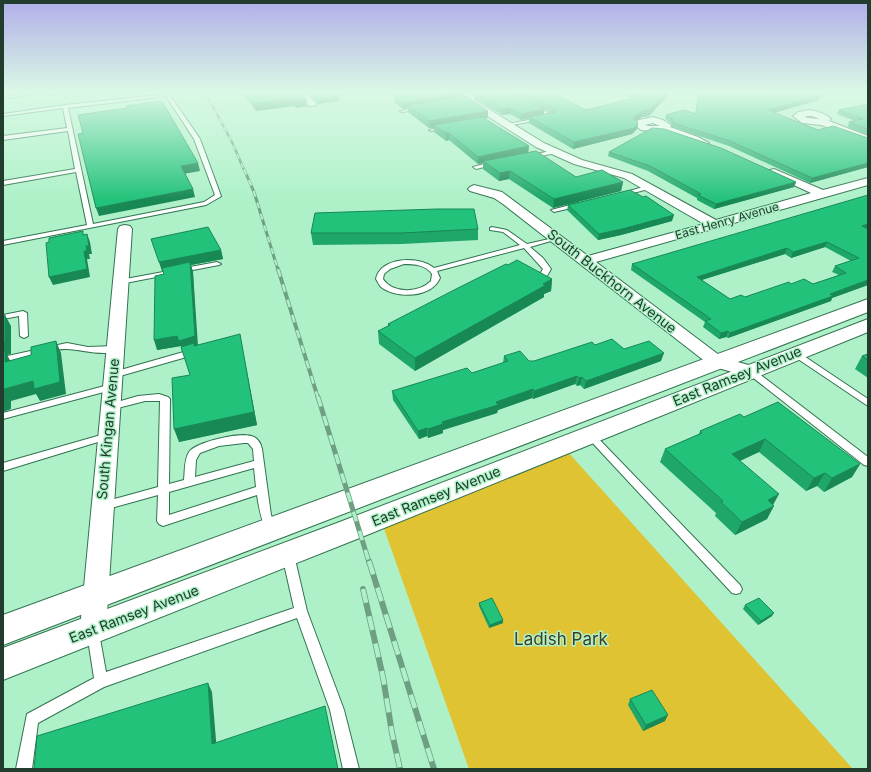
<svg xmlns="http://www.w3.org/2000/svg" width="871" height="772" font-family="Inter,sans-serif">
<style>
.green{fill:#e0c333}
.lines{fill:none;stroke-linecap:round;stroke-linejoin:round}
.service-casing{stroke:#327350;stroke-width:2}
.minor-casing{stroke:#327350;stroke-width:2}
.tertiary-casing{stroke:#327350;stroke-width:2}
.service{fill:#fff;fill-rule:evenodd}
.minor{fill:#fff;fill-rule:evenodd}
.tertiary{fill:#fff;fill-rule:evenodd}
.rail-far4-casing{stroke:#6f9f82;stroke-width:2.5}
.rail-far3-casing{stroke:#6f9f82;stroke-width:3}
.rail-far2-casing{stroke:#6f9f82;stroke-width:4}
.rail-far1-casing{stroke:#6f9f82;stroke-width:5}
.rail-casing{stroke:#6f9f82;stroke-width:6}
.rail-far4{stroke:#aef1c8;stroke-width:1.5;stroke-dasharray:5;stroke-linecap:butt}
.rail-far3{stroke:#aef1c8;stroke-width:2;stroke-dasharray:6;stroke-linecap:butt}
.rail-far2{stroke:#aef1c8;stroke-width:2.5;stroke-dasharray:8;stroke-linecap:butt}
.rail-far1{stroke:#aef1c8;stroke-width:3.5;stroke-dasharray:10;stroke-linecap:butt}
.rail{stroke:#aef1c8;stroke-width:4.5;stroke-dasharray:14;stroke-linecap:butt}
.wall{fill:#1ea769;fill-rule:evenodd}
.shaded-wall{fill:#188855}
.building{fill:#23c27a;stroke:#188855;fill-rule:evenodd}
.labels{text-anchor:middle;stroke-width:3;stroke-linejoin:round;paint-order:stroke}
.far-street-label{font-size:12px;fill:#223d2d;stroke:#aef1c8}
.street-label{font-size:14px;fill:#223d2d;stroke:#aef1c8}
.near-park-label{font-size:17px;fill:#413c24;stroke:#aef1c8}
</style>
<rect width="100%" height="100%" fill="#aef1c8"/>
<path class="green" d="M 567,451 L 853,769 L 469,769 L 382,523 Z"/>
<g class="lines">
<g class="service-casing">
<path id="service" d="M 36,92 L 46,92 L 3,99 L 3,97 Z
M 169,94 L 200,139 L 221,196 L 220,197 L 206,205 L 3,245 L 3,241 L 87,225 L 76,172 L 3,185 L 3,181 L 75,169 L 68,131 L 3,140 L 3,136 L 67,128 L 63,108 L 3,116 L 3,114 L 65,105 ZM 166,96 L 194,139 L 215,195 L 204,202 L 93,224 L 68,108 Z
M 532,106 L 536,106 L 555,117 L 506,126 L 506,124 L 508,124 L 548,116 L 532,108 Z
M 420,107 L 422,109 L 402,112 L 400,111 Z
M 446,127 L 448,128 L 448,129 L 431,131 L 429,130 Z
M 553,150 L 556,152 L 555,153 L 529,159 L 526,157 Z
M 495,161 L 497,162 L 497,164 L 476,169 L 473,167 Z
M 650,185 L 652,186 L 652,188 L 622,196 L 619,194 Z
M 578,203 L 580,204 L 580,206 L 554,212 L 551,210 Z
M 492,227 L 507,230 L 527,244 L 558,237 L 558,239 L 530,247 L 543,258 L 551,269 L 547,276 L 541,276 L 540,274 L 543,269 L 524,248 L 437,271 L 440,278 C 432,298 396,299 381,287 C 379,285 378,282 376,279 C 380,257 419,255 434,268 L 520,245 L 503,232 L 490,230 L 490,228 ZM 404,264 C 415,264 426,265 432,274 L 431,281 C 419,293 393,294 383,279 L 384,274 L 390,269 Z
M 217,262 L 221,264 L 219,265 L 120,284 L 116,282 L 120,280 Z
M 23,311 L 27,313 L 28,336 L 24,338 L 20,336 L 19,316 L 3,319 L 3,315 Z
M 67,343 L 88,347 L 115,346 L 119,349 C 110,358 79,349 67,349 C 51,348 20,359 3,363 L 3,357 Z
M 194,349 L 198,352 L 197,354 L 113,378 L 109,375 L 110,373 Z
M 795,350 L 868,399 L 868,406 L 792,355 L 791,353 L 792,351 Z
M 750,368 L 753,369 L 868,457 L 868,466 L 864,465 L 747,373 L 746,371 L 747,369 Z
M 112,384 L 117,387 L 115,389 L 3,419 L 3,413 Z
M 159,394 L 168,397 L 170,399 L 169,484 L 184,480 C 185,471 184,460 189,452 C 196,442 242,431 254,437 C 258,439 261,444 262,449 L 271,515 L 277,529 L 275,532 L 271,534 L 267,532 C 261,520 259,508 257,495 L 163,526 L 159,524 L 157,521 L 158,495 L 104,510 L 100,509 L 99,506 L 100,503 L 158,487 L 160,401 L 145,401 L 110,410 L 105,407 L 107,405 L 138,396 ZM 244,443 L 248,443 L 253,449 L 254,461 L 195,477 L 196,460 L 200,453 L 219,446 ZM 254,468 L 256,487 L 169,515 L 169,492 Z
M 590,432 L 593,433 L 740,585 L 742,589 L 740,593 L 736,594 L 732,593 L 587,437 L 585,435 L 587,433 Z
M 108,433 L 111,434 L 113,436 L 111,438 L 3,471 L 3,463 Z
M 288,550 L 292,551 L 294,555 L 307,611 L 344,710 L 359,769 L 343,769 L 330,710 L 297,618 L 104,687 L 38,723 L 32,769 L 16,769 L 27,714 L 94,678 L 87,633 L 88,629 L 93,627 L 98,629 L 99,633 L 106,672 L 294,608 L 282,555 L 284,551 Z"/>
</g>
<g class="minor-casing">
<path id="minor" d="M 295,92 L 304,92 L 317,104 L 315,106 L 309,106 Z
M 465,92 L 473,92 L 474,100 L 544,143 L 582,160 L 632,174 L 716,220 L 811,193 L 770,174 L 768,172 L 770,170 L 774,169 L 823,190 L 868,178 L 868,185 L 596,262 L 723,358 L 756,367 L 759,371 L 756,375 L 750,377 L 711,366 L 503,204 L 494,198 L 470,191 L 468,189 L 470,187 L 474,185 L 502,192 L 588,256 L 704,224 L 624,178 L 574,164 L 536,147 L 467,103 Z
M 809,110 C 817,111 825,113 831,119 L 829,121 L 868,136 L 868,142 L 821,125 L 802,123 L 793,116 L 798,112 ZM 805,116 L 812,116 L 820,119 L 807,118 Z
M 653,117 L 663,120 L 671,125 L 670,127 L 698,137 L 709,143 L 704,146 L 665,132 L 641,130 L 634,124 L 639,120 ZM 653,123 L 660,126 L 648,126 L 645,125 Z
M 125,225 L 130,226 L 132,229 L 106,629 L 102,638 L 93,641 L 84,638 L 80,629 L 118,229 L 120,226 Z"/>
</g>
<g class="tertiary-casing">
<path id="tertiary" d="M 868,299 L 868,312 L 3,645 L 3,615 Z
M 868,319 L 868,332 L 357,539 L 3,680 L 3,648 L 337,523 Z"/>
</g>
<use href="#service" class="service"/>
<use href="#minor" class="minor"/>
<use href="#tertiary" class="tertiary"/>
<g class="rail-far4-casing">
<path id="rail-far4" d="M 205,92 L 233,144 L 244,170"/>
</g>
<g class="rail-far3-casing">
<path id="rail-far3" d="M 244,169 L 254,192 L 278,270"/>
</g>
<g class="rail-far2-casing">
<path id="rail-far2" d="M 278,269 L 318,398"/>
</g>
<g class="rail-far1-casing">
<path id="rail-far1" d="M 318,397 L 369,562"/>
</g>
<g class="rail-casing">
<path id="rail" d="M 369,561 L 434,769
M 363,589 L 383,677 L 392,733 L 400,769"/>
</g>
<use href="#rail-far4" class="rail-far4"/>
<use href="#rail-far3" class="rail-far3"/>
<use href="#rail-far2" class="rail-far2"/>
<use href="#rail-far1" class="rail-far1"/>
<use href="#rail" class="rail"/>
</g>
<path class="wall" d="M 242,92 L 299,92 L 306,99 L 307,106 L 296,108 L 294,106 L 256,111 Z
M 308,92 L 333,92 L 339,101 L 318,104 L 308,93 Z
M 473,92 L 551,92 L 586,110 L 632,98 L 614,92 L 671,92 L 649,116 L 642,117 L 636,121 L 638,123 L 637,129 L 632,134 L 573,149 L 529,123 L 529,118 L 521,120 L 510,114 L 502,115 L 475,99 ZM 518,96 L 552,113 L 544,115 L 544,109 Z
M 699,92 L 810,92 L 820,95 L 819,100 L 774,113 L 818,130 L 868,138 L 868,167 L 810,183 L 729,146 L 672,127 L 672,124 L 665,119 L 666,115 L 695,114 Z
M 394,96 L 464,96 L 488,111 L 488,118 L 484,118 L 529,146 L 528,152 L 576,177 L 623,182 L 621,191 L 553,208 L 509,179 L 499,181 L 483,169 L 483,163 L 478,164 L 449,140 L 446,141 L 434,132 L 434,128 L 429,128 L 408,112 L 408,108 L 403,109 L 394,102 Z
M 868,104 L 868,135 L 848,127 L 849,122 L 855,121 L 837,114 L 839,110 Z
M 609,152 L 796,182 L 794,187 L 714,209 L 697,200 L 697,198 L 648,171 L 608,156 Z
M 568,205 L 672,221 L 621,235 L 598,240 L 567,210 Z
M 478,229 L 478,240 L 402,244 L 313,245 L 311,233 Z
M 867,229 L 868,229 L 868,285 L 832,298 L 831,301 L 728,338 L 726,337 L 719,339 L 703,327 L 705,322 L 631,270 L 632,264 ZM 825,247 L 851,261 L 835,266 L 832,272 L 839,275 L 813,284 L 791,284 L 745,297 L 730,299 L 702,280 L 785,254 L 791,258 Z
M 151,239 L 221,250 L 223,259 L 191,265 L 193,272 L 197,345 L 242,346 L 257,425 L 179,442 L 190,375 L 181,346 L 157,350 L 164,275 Z
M 508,265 L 552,279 L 551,291 L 544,294 L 544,297 L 415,371 L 379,344 L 378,331 L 388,326 L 388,324 Z
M 595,345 L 624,349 L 661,361 L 584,389 L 580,385 L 577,386 L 575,384 L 533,399 L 532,398 L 498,410 L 497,413 L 443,430 L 443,433 L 428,438 L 427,436 L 419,439 L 393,400 L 392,391 L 472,373 L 503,363 L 504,356 L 529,361 L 534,361 Z
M 868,354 L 868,378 L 855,369 L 862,356 Z
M 744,417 L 860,464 L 852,477 L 824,492 L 817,486 L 806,491 L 759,452 L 740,461 L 773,505 L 767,519 L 735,535 L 715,516 L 716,513 L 660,462 L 665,449 L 699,434 L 700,431 Z
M 479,603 L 503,620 L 503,623 L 489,628 L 479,606 Z
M 745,605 L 772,616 L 758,625 L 743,609 Z
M 630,699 L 665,721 L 643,731 L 628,705 Z"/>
<path class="shaded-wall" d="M 3,92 L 21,92 L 3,94 Z
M 49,92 L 63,92 L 63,94 L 50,96 Z
M 463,92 L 465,92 L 464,97 L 408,105 L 408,108 L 403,109 L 403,103 Z
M 516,92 L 518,92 L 518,96 L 515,98 Z
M 667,92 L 671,92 L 649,116 L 642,117 L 633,123 L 634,117 Z
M 820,95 L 819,100 L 767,115 L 768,110 Z
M 339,96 L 339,101 L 318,104 L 318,100 Z
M 293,99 L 294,106 L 256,111 L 254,104 Z
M 306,99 L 307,106 L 296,108 L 295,101 Z
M 511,108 L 510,114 L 502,115 L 502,109 Z
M 544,109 L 544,115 L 529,117 L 529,118 L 521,120 L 522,114 Z
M 488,111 L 488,118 L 437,127 L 434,125 L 434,128 L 429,128 L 429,121 Z
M 638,123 L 637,129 L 632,134 L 573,149 L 574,142 Z
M 446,133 L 449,133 L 449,140 L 446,141 Z
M 529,146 L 528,154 L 483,161 L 483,163 L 478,164 L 478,157 Z
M 198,163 L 200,171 L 183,174 L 181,166 Z
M 868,163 L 868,167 L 810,183 L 812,178 Z
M 510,171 L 509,179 L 499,181 L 500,173 Z
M 623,182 L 621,191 L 553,208 L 554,199 Z
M 796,182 L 794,187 L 714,209 L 716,204 Z
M 193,189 L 195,197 L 99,216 L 96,208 Z
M 674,215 L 672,221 L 621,235 L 598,240 L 599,234 Z
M 868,224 L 868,228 L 859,231 L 862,226 Z
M 87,234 L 90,242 L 92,254 L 89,254 L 90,259 L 87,259 L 90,277 L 53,285 L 49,277 L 84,251 L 86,246 Z
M 827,242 L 825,247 L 791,258 L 793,252 Z
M 787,248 L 785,254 L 695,282 L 697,277 Z
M 221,250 L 223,259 L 191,265 L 193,272 L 198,346 L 182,351 L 181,346 L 157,350 L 154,340 L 190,265 L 162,271 L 159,262 Z
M 552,279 L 551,291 L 544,294 L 544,297 L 415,371 L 415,358 Z
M 868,280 L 868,285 L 832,298 L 831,301 L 728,338 L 730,333 L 830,294 Z
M 5,315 L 11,326 L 11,354 L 7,355 L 11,362 L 5,362 L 3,356 L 3,342 Z
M 728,331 L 726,337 L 719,339 L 721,333 Z
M 240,334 L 242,346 L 257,425 L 179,442 L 174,429 Z
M 56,341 L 61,353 L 66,394 L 40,401 L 36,394 L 11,401 L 11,409 L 3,412 L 3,398 L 4,389 L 33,381 Z
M 664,353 L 661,361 L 584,389 L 586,381 Z
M 577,376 L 575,384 L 533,399 L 534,391 Z
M 582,377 L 580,385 L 577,386 L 579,378 Z
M 533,389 L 532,398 L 498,410 L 497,413 L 443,430 L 443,433 L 428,438 L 428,429 L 442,422 L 496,402 Z
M 427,428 L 427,436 L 419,439 L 418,431 Z
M 765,439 L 759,452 L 726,467 L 732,454 Z
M 860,464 L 852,477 L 824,492 L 832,478 Z
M 825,473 L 817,486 L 806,491 L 814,478 Z
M 779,494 L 772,507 L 774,506 L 767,519 L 735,535 L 742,522 L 768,500 Z
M 774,613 L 772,616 L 758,625 L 761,621 Z
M 503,620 L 503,623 L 489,628 L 490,625 Z
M 208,683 L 212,692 L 217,752 L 212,744 Z
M 668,715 L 665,721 L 643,731 L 646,725 Z"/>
<path class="building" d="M 245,92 L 299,92 L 306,99 L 295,101 L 293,99 L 254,104 Z
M 310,92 L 333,92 L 339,96 L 318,100 Z
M 420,92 L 463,92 L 403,103 L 394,96 Z
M 475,92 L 516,92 L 516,94 L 544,109 L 522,114 L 511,108 L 502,109 L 476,93 Z
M 522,92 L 551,92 L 586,110 L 643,96 L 632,92 L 667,92 L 650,110 L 643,111 L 634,117 L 634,119 L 638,123 L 634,128 L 574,142 L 529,117 L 556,112 L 556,109 Z
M 699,92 L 810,92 L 820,95 L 768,110 L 818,130 L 833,126 L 868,138 L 868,163 L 812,178 L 730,141 L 673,123 L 673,119 L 666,115 L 684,110 L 696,114 Z
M 466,96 L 488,111 L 429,121 L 408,105 Z
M 162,101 L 198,163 L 181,166 L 193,189 L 96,208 L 78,134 L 83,133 L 78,115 L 127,108 L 126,106 Z
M 868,104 L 868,129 L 849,122 L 863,119 L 839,110 Z
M 482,117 L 529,146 L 478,157 L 449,133 L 446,133 L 434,125 Z
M 652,128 L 664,129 L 721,148 L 796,182 L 716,204 L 698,195 L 701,194 L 650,166 L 609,152 Z
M 536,151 L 576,177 L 602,170 L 623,182 L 554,199 L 510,171 L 500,173 L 483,161 Z
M 630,190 L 643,197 L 646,196 L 674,215 L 622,229 L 599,234 L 568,205 Z
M 868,195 L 868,224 L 862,226 L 868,229 L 868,280 L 830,294 L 833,296 L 730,333 L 728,331 L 721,333 L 705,321 L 711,319 L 632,264 ZM 827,242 L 859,258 L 835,266 L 846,273 L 813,284 L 804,279 L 791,284 L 789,282 L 745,297 L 741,295 L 730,299 L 697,277 L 787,248 L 793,252 Z
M 437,209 L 474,209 L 478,229 L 402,233 L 311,233 L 315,213 Z
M 208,227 L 221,250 L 159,262 L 151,239 Z
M 83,231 L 83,235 L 87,234 L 89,246 L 86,246 L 87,251 L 84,251 L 87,269 L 49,277 L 46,243 L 49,242 L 49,238 Z
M 517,260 L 552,279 L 543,284 L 546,285 L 415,358 L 378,331 L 390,325 L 388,324 L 456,289 L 506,264 L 508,265 Z
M 190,262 L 195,336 L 179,341 L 177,336 L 154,340 L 155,276 L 164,274 L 162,268 Z
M 3,315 L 5,315 L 5,342 L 3,342 Z
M 240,334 L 254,412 L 174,429 L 172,378 L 190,375 L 181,347 L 194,343 L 194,346 Z
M 612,339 L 624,349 L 649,341 L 664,353 L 586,381 L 582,377 L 579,378 L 577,376 L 534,391 L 533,389 L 496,402 L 498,405 L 442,422 L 443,424 L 428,429 L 427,428 L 418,431 L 392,391 L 467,368 L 472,373 L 508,361 L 504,356 L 520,351 L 529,361 L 534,361 L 592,342 L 595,345 Z
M 56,341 L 60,382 L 34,389 L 33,381 L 4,389 L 4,397 L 3,398 L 3,351 L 5,351 L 5,362 L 31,355 L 31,347 Z
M 868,354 L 868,360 L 862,356 Z
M 778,402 L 860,464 L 832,478 L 825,473 L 814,478 L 765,439 L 732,454 L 779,494 L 768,500 L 774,506 L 742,522 L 721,502 L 723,501 L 665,449 L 702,433 L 700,431 L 740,414 L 744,417 Z
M 492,598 L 503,620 L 490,625 L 479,603 Z
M 759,598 L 774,613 L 761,621 L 745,605 Z
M 208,683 L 212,744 L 325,706 L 338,769 L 34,769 L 37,736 Z
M 652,690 L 668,715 L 646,725 L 630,699 Z"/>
<linearGradient id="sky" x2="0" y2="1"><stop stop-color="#b1aee8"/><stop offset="0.46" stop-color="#dbf9e6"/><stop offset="1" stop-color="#dbf9e6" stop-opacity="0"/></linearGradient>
<rect width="871" height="200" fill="url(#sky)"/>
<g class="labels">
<g class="far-street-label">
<text transform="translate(727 221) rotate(-16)" y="4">East Henry Avenue</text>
</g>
<g class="street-label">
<text transform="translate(612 281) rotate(38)" y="5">South Buckhorn Avenue</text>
<text transform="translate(737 376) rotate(-22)" y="5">East Ramsey Avenue</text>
<text transform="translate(108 429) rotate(-85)" y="5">South Kingan Avenue</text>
<text transform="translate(436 496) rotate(-22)" y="5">East Ramsey Avenue</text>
<text transform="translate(134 614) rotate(-21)" y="5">East Ramsey Avenue</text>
</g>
<g class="near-park-label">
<text x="561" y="645">Ladish Park</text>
</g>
</g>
<rect width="871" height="772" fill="none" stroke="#223d2d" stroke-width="8"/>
</svg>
